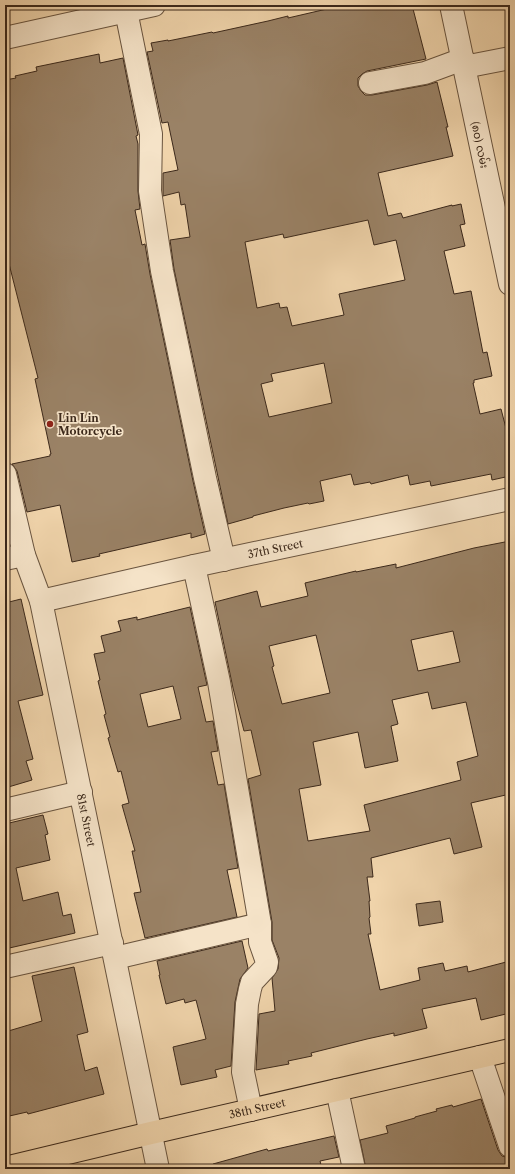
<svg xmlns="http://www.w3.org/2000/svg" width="515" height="1174" font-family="'Libre Caslon Text','Noto Sans Myanmar',serif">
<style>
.building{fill:#9a8266;stroke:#3c291b;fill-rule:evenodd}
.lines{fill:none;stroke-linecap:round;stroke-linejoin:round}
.minor-casing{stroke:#69543f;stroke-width:24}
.major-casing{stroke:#3c291b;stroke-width:24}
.minor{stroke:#f5e3c8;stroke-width:22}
.major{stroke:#f0d4ab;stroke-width:22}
.poi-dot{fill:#8f2418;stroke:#f5e3c8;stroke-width:1.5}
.labels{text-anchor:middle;stroke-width:3.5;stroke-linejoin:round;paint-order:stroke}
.street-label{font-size:11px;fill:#3c291b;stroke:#f5e3c8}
.poi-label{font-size:11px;font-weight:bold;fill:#3c291b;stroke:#f5e3c8;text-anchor:start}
</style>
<rect width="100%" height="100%" fill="#f0d4ab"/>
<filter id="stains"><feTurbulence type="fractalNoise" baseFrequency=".005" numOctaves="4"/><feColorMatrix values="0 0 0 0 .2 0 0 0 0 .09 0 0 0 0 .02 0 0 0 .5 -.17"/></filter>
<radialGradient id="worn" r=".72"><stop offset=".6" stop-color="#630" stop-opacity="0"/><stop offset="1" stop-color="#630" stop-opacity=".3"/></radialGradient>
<path class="building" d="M 344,5 L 412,5 L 426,59 L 367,71 L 362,74 L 358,78 L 358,86 L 361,91 L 365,95 L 372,95 L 427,85 L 437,82 L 448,127 L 446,127 L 453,156 L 378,173 L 388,216 L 401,213 L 403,218 L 452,205 L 452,206 L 461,204 L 465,224 L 460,225 L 465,246 L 444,251 L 454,294 L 471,291 L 483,353 L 487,352 L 492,376 L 474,380 L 474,383 L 473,383 L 480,414 L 501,409 L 508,436 L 506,437 L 510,453 L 510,476 L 492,480 L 491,474 L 431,486 L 430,481 L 410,485 L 408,475 L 371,484 L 370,482 L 354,485 L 351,474 L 320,481 L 324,501 L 309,504 L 308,503 L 284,508 L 253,516 L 253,517 L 228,524 L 174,269 L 170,240 L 190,237 L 185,204 L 181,205 L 179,192 L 163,196 L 163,173 L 178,170 L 168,122 L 162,123 L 147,52 L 153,51 L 151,43 L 168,40 L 168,41 L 212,32 L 213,33 L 268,21 L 288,16 L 288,18 ZM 368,220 L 374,245 L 396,240 L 405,280 L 339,294 L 344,315 L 292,326 L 287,307 L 280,308 L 279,303 L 257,308 L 245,242 L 283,234 L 284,238 ZM 324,363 L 332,403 L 269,417 L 261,384 L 273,381 L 271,374 Z
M 99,54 L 100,63 L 123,58 L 138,135 L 136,136 L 138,144 L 138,191 L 140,209 L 135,210 L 142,245 L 145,244 L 150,274 L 193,481 L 205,534 L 191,538 L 191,533 L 99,554 L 100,556 L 72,562 L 60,505 L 27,512 L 17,471 L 12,464 L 50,456 L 50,454 L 51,454 L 35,379 L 38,378 L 5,248 L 5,80 L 16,78 L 15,76 L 37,71 L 36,67 Z
M 510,541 L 510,732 L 506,733 L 510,749 L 510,794 L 471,803 L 482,847 L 454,854 L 450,838 L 371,858 L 373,877 L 367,877 L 370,901 L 369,901 L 370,917 L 369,918 L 371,934 L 368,934 L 380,990 L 420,980 L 418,968 L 443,963 L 445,971 L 467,966 L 468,972 L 510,961 L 510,1013 L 481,1020 L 476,998 L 422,1009 L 427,1028 L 394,1036 L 394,1033 L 367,1039 L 311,1053 L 312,1056 L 288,1061 L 289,1064 L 256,1070 L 259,1014 L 275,1011 L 272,978 L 278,969 L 279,958 L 272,940 L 272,922 L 248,779 L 261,775 L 251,730 L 244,731 L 233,688 L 215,602 L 257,591 L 261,607 L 308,596 L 305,583 L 356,571 L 356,572 L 396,564 L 396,568 L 474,548 ZM 453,631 L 460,662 L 418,671 L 411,640 ZM 316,635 L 330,693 L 282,704 L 272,667 L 274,666 L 269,646 ZM 428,692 L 432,709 L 466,702 L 478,756 L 457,762 L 461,780 L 364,805 L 370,831 L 308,841 L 299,789 L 321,785 L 313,742 L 358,732 L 365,768 L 398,761 L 391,726 L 398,724 L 392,700 Z
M 21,599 L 43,695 L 18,701 L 33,759 L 26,761 L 32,780 L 5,788 L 5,603 Z
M 190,607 L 207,685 L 198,687 L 206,722 L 213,721 L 218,751 L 211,752 L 218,785 L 224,784 L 238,868 L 227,870 L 237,917 L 145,938 L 134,893 L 141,892 L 132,851 L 135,851 L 122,805 L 129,803 L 121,771 L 118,772 L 108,738 L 110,737 L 104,715 L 106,714 L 98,681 L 100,680 L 94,654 L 105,652 L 101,636 L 121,631 L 118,621 L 137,617 L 137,620 ZM 173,686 L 181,719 L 148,727 L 140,694 Z
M 43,815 L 48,834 L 45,835 L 50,860 L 16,868 L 23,901 L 58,892 L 63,916 L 71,914 L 75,933 L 5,949 L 5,824 Z
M 440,901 L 443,922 L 419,926 L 416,904 Z
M 242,941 L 248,968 L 240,979 L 235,1002 L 231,1066 L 215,1070 L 217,1077 L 181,1085 L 173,1047 L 206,1039 L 196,1000 L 185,1003 L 184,999 L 166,1004 L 159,975 L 160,975 L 157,961 Z
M 74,967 L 88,1032 L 77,1035 L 85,1071 L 97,1067 L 104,1094 L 28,1114 L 27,1112 L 5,1117 L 5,1032 L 42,1021 L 32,976 Z
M 481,1099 L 498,1150 L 502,1156 L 510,1158 L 510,1169 L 366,1169 L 360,1140 L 388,1133 L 386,1126 L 415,1118 L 415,1117 L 437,1111 L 436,1109 L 452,1105 L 453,1107 Z
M 334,1136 L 339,1157 L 320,1161 L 322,1169 L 214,1169 L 213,1164 L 267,1149 L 268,1151 Z"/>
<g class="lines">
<g class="minor-casing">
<g id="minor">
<path d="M 451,5 L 510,284"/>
<path d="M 126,11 L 151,134 L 150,191 L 162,271 L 205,478 L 224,560"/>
<path d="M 5,38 L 154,5"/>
<path d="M 464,67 L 510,58"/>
<path d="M 370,83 L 425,73 L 463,59"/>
<path id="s1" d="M 5,474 L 24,555 L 41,601 L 158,1169"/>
<path d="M 5,559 L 24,555"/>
<path d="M 194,566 L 219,682 L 260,924 L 260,942 L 267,962 L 266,967 L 252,982 L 250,989 L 247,1004 L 243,1072 L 251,1110"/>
<path id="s2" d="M 41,601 L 194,566 L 510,499"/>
<path d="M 5,810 L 81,792"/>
<path d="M 115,958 L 260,924"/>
<path d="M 5,967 L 112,943"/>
<path d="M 480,1057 L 510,1146"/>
<path d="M 337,1090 L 354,1169"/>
</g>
</g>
<g class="major-casing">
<g id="major">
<path id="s3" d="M 5,1168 L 151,1133 L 510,1050"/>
</g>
</g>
<use href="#minor" class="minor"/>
<use href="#major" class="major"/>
</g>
<circle class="poi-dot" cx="50" cy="424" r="4"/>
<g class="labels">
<g class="street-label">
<text transform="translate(480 145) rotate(78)" y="4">(၈၀) လမ်း</text>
<text dy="4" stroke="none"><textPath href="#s2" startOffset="240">37th Street</textPath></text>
<text dy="4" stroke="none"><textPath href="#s1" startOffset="356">81st Street</textPath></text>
<text dy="4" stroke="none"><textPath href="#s3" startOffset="259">38th Street</textPath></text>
</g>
<g class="poi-label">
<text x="58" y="422">Lin Lin<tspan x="58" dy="13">Motorcycle</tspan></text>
</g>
</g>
<rect width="515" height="1174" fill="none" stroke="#f0d4ab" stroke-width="20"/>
<rect x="6" y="6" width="503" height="1162" fill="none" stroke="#3c291b" stroke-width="2"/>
<rect x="10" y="10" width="495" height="1154" fill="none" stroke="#3c291b"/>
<rect width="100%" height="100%" filter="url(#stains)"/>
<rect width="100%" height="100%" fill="url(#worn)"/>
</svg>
